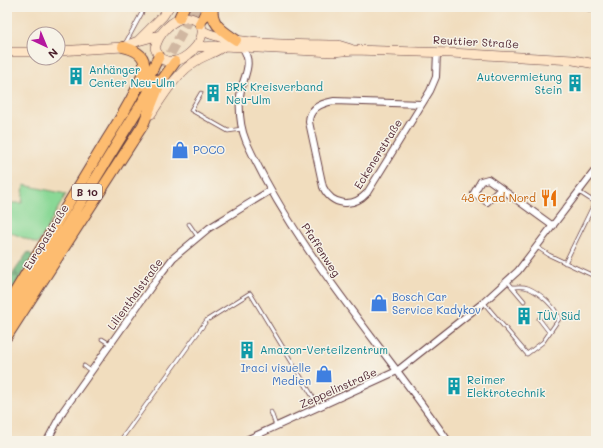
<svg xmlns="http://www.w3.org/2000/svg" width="603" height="448" font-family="Mali,sans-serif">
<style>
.green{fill:#8ad896;stroke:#6a7c60}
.forest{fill:url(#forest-firs);stroke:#5c6c55}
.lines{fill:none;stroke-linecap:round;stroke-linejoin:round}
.trunk-tunnel{stroke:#d0b7a1;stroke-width:10;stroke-dasharray:10 5;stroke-linecap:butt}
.service-casing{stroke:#633c41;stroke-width:4.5}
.minor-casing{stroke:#633c41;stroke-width:8}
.secondary-casing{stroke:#633c41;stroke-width:10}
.primary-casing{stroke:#633c41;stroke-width:12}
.trunk-casing{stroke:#633c41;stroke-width:12}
.service{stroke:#fff;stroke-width:3}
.minor{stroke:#fff;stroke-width:6}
.secondary{stroke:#fee4c5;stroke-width:9}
.primary{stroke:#fdbc6f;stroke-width:10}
.trunk{stroke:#fdbc6f;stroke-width:10}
.labels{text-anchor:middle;stroke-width:3;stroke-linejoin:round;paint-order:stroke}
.shield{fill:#f7f3e8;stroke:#7e5f64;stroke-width:1}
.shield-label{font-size:10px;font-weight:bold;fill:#4a1f2b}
.street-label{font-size:11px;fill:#4a1f2b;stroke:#f7f3e8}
.culture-label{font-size:11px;fill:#0d838f;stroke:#f7f3e8;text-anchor:start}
.shop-label{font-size:11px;fill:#366cbe;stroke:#f7f3e8;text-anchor:start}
.food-label{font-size:11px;fill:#c56008;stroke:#f7f3e8;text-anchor:end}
</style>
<defs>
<pattern id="forest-firs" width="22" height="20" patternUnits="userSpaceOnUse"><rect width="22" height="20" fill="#6fb87f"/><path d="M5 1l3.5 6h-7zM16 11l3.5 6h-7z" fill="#5d9568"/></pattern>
</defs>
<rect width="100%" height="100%" fill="#f7f3e8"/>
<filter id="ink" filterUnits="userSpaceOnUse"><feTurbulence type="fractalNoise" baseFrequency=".025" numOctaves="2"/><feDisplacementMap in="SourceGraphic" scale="8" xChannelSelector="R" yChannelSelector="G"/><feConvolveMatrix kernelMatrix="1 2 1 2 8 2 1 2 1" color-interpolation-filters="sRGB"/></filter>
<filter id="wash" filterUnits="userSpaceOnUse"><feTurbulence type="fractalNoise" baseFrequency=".012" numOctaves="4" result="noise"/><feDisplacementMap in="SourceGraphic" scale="16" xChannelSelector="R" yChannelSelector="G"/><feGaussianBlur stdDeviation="0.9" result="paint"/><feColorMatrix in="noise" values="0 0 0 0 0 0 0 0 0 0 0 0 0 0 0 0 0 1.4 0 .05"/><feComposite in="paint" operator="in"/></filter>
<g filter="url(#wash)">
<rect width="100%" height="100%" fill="#f1ddbe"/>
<path class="green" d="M 24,185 L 66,194 L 38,244 L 7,231 L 7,203 L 22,203 Z"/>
<path class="forest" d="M 28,252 L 33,256 L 7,299 L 7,282 Z"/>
</g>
<g filter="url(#ink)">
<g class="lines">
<path class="trunk-tunnel" d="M 156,80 L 196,7"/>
<g class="service-casing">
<path id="service" d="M 125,44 L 145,7
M 201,93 L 191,110 L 228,131 L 242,129
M 7,185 L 10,185
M 579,192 L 596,203
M 189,224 L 198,237
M 537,247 L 549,255 L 596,277
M 565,263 L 595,202
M 508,282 L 524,301
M 484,303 L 527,354 L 543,342 L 559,319 C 556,307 540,293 528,288 C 523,286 517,287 512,287
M 539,319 L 549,332
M 102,339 L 110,344
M 84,366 L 91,371
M 271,412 L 276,426
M 120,441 L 207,320 L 250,293 L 319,407"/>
</g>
<g class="minor-casing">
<path id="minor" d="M 588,7 L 596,9
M 242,47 C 255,65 242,77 240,96 C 239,111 240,127 246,141 C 296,251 380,342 448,441
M 421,104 L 334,101 C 322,103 309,108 309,122 L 323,187 C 332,206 353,208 367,193 L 430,91 L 436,77 L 437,52
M 501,189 L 487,202 L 474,193 L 481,181 L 488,179 L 553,226
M 47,441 L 63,411 L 156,280 L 173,258 L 209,228 L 271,190
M 244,441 L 397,371 L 484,302 L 518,271 L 596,169"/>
</g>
<g class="secondary-casing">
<path id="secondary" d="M 186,17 C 231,24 169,89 155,48 C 159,33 171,20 186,17 Z
M 203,31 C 233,46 303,44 338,45 L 351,49
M 139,40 L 163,16 L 169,7
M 196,47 L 224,46 L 333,52 L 354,50 L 451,53 L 573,60 L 596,64
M 58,51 L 123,47 L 138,41 L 160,35
M 7,52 L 34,52
M 151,114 C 164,94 178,71 199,59 C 208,54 215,53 224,46"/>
</g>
<g class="primary-casing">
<path id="primary" d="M 213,7 C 210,24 223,31 236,40
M 179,18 L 184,7
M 200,24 L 208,7"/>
</g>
<g class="trunk-casing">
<path id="trunk" d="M 141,86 L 148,78 L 159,56
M 7,305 C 40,251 73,196 106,141 C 116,125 144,83 144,65 C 145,54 132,49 123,47
M 7,323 L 156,80
M 7,336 L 143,125 L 160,83 L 175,62"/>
</g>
<use href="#service" class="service"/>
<use href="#minor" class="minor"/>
<use href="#secondary" class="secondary"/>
<use href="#primary" class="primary"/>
<use href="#trunk" class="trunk"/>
</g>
</g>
<defs>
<g id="building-bare" transform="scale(1.38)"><path d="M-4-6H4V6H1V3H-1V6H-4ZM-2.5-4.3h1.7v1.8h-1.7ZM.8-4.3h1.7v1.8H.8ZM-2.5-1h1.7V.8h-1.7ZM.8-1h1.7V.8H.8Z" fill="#0f9aa8" stroke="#f7f3e8" stroke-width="2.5" paint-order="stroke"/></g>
<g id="shop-bare" transform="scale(1.38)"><path d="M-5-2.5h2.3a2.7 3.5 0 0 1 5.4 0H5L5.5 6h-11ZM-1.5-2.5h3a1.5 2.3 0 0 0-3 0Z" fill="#3f7fe0" stroke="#f7f3e8" stroke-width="2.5" paint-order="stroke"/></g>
<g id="restaurant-bare" transform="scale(1.38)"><path d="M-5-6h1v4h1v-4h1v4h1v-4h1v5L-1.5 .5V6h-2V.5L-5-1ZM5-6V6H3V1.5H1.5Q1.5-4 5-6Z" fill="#e8710a" stroke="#f7f3e8" stroke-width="2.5" paint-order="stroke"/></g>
</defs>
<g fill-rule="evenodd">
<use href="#building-bare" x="76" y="76"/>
<use href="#building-bare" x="575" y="83"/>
<use href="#building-bare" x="213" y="93"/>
<use href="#shop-bare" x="180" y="150"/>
<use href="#restaurant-bare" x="549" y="198"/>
<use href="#shop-bare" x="379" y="303"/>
<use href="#building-bare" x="524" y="316"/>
<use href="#building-bare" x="247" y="350"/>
<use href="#shop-bare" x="324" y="374"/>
<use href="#building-bare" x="454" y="386"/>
</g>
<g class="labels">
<rect class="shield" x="72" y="184" width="30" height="16" rx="3"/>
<g class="shield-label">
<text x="87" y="196">B 10</text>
</g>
<g class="street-label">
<text transform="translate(476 42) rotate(3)" y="4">Reuttier Straße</text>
<text transform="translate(378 154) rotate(-58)" y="4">Eckenerstraße</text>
<text transform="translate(46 237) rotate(-58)" y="4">Europastraße</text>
<text transform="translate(321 250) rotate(57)" y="4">Pfaffenweg</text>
<text transform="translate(135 294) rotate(-54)" y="4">Lilienthalstraße</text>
<text transform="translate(338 388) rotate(-24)" y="4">Zeppelinstraße</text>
</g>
<g class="culture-label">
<text x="89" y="74">Anhänger<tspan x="89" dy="13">Center Neu-Ulm</tspan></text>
<text x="562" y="81" text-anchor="end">Autovermietung<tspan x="562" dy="13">Stein</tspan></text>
<text x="226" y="91">BRK Kreisverband<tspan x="226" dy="13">Neu-Ulm</tspan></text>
<text x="537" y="320">TÜV Süd</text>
<text x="260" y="354">Amazon-Verteilzentrum</text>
<text x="467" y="384">Reimer<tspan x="467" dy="13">Elektrotechnik</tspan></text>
</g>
<g class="shop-label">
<text x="193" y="154">POCO</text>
<text x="392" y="301">Bosch Car<tspan x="392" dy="13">Service Kadykov</tspan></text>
<text x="311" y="372" text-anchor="end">Iraci visuelle<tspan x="311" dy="13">Medien</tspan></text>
</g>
<g class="food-label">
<text x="536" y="202">48 Grad Nord</text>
</g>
</g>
<rect width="603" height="448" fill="none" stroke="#f7f3e8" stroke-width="24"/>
<g transform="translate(46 46) rotate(136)"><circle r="19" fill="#f7f3e8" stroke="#b29e9c"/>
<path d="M0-3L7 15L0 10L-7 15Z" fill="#b5179e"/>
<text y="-6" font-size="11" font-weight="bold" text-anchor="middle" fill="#4a1f2b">N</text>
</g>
</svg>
